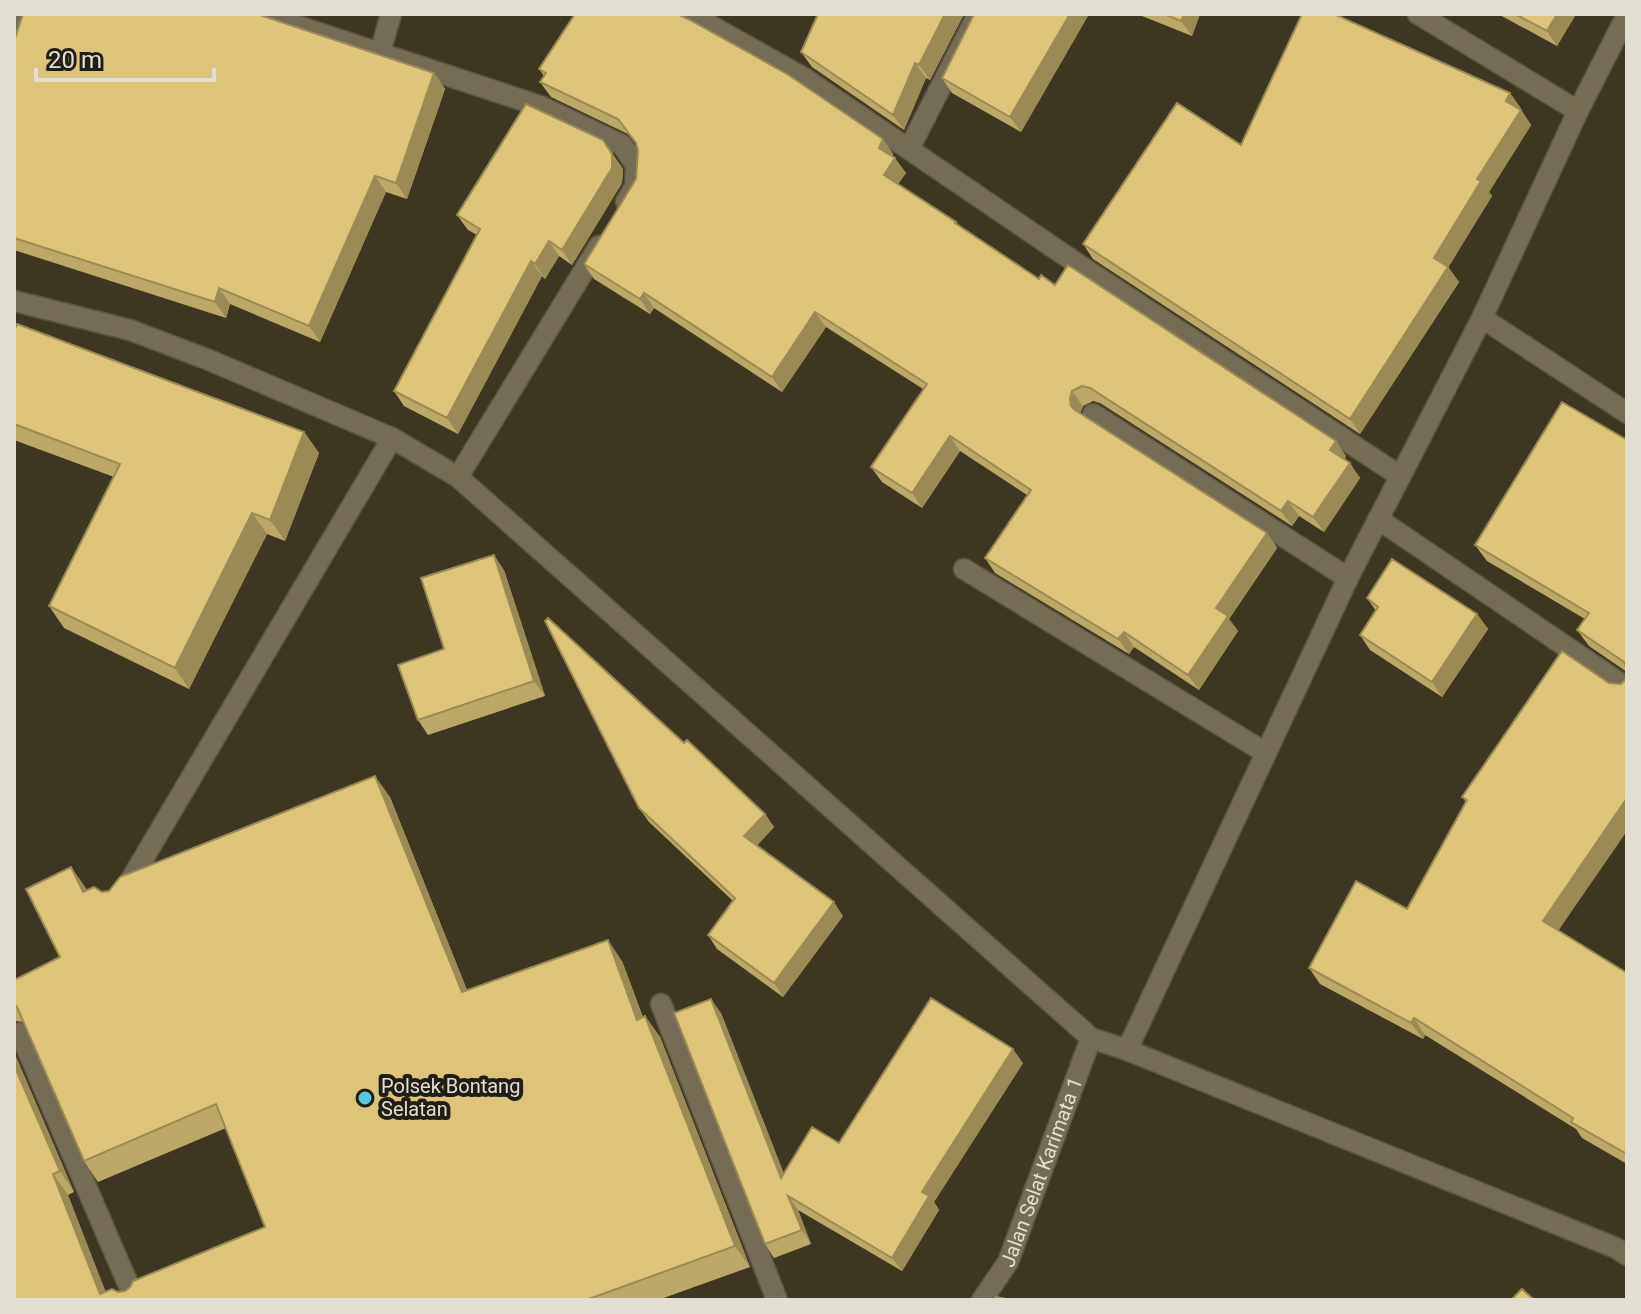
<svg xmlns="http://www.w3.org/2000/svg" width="1641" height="1314" font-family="Roboto,sans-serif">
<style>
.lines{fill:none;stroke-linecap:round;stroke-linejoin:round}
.street-casing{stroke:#595440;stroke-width:23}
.street{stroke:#746c54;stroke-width:20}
.wall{fill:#bda967}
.shaded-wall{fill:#9a8a54}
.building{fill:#dcc578;stroke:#9a8a54;stroke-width:2}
.poi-dot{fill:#57c9e2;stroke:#211e14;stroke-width:3}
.labels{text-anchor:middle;stroke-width:8;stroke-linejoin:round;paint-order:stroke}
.poi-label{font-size:20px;fill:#e2ded1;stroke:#211e14;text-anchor:start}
.street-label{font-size:20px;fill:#e2ded1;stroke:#211e14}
</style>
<rect width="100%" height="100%" fill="#3d3620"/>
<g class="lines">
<g class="street-casing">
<g id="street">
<path d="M 261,14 L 540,106 L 622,145 L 636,165 L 635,187 L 626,202"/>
<path d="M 686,14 L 706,23 L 804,78 L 1088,271 L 1400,476"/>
<path d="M 1418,14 L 1578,111"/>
<path d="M 14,44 L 23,14"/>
<path d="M 380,53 L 391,14"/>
<path d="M 909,149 L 978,14"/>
<path d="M 14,301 L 130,330 L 209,360 L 392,438 L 458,477 L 1091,1038 L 1127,1050 L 1616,1248 L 1627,1255"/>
<path d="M 1482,318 L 1627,413"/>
<path d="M 1093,414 L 1348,578"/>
<path d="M 458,477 L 599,246"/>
<path d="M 1378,519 L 1627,688"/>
<path d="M 964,569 L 1266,753"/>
<path d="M 123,893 L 392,438"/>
<path d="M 661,1004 L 777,1300"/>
<path d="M 20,1033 L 135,1300"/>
<path d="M 1127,1050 L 1348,578 L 1482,318 L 1578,111 L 1627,15"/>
<path id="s1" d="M 982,1300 L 1008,1262 L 1091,1038"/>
</g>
</g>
<use href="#street" class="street"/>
</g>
<path class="wall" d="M 818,14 L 964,14 L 930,80 L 926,78 L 904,130 L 812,67 L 801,52 Z
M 974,14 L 1089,14 L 1021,132 L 952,93 L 942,78 Z
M 1137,14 L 1200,14 L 1192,36 Z
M 1498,14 L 1576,14 L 1557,46 Z
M 14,41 L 434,73 L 445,89 L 407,199 L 386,192 L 320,342 L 230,304 L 226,318 L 14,250 Z
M 539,69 L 883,139 L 893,154 L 893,156 L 906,173 L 898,184 L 956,222 L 960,226 L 1039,279 L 1055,285 L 1346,456 L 1345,459 L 1360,478 L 1324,532 L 1299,516 L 1292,526 L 1100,403 L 1093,401 L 1083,406 L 1080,413 L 1267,533 L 1277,548 L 1229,619 L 1238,631 L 1199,690 L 1134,647 L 1129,654 L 995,573 L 985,558 L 1027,495 L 960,451 L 922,508 L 882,482 L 871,467 L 923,389 L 826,327 L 782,392 L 654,308 L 650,314 L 594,279 L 584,264 L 636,179 L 638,150 L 637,145 L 628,134 L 551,97 L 540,82 L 544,76 Z
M 1510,93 L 1531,125 L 1489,192 L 1492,196 L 1448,267 L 1459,282 L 1360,434 L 1093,259 L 1083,244 L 1241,145 Z
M 603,140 L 623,169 L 622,183 L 572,265 L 559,256 L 545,279 L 542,276 L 458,434 L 404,406 L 394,391 L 477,235 L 468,230 L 457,215 Z
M 14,331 L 304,432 L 319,453 L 285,541 L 267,534 L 189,689 L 64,628 L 49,606 L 114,477 L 14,440 Z
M 1627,440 L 1627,672 L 1589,646 L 1577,630 L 1585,619 L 1487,561 L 1475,545 Z
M 504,570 L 545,696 L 428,735 L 418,720 L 444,649 Z
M 1367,598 L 1477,614 L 1488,629 L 1442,697 L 1370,650 L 1360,635 L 1376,611 Z
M 1562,651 L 1559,931 L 1627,973 L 1627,1164 L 1582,1138 L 1576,1129 L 1425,1035 L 1423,1039 L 1320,984 L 1309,968 L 1407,909 L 1466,802 L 1462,797 Z
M 684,743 L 765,814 L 774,827 L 757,845 L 843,916 L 783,997 L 717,949 L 708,935 L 733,901 L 649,822 L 639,808 Z
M 390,797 L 467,990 L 622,961 L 643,1017 L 645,1016 L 660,1037 L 750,1267 L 658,1300 L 14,1300 L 14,1052 L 74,1192 L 68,1195 L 105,1292 L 125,1291 L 265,1227 L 226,1128 L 98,1182 L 84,1161 L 24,1022 L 16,1021 L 14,1022 L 14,980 L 60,957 L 87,890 L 102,892 L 109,891 Z
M 721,1013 L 784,1174 L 839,1143 L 1023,1063 L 934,1202 L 939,1210 L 902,1271 L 798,1210 L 811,1244 L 774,1258 L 765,1244 Z"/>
<path class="shaded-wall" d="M 945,14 L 964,14 L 930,80 L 919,65 Z
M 1070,14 L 1089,14 L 1021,132 L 1010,117 Z
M 1184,14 L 1200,14 L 1192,36 L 1181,21 Z
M 1557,14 L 1576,14 L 1557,46 L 1547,31 Z
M 915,63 L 926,78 L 904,130 L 893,115 Z
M 434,73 L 445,89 L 407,199 L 396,183 Z
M 1510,93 L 1521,108 L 1516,116 L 1506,101 Z
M 1521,110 L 1531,125 L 1489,192 L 1492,196 L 1448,268 L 1448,267 L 1459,282 L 1360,434 L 1350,419 L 1434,258 L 1477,179 Z
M 883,139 L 893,154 L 890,163 L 879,148 Z
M 612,154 L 623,169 L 622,183 L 572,265 L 562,250 Z
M 895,158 L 906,173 L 894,190 L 884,175 Z
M 375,176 L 386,192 L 320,342 L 309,326 Z
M 549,241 L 559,256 L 545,279 L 535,264 Z
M 531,261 L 542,276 L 458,434 L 447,418 Z
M 219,288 L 230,304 L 226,318 L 215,302 Z
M 644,293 L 654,308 L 650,314 L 640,299 Z
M 815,312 L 826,327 L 782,392 L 772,377 Z
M 1072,391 L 1083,406 L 1080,414 L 1071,406 L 1070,399 Z
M 304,432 L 319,453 L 285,541 L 270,520 Z
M 950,436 L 960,451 L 922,508 L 912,493 Z
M 1336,441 L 1346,456 L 1341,465 L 1330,450 Z
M 1350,463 L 1360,478 L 1324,532 L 1313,517 Z
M 1288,501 L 1299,516 L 1292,526 L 1281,511 Z
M 252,513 L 267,534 L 189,689 L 175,668 Z
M 1267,533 L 1277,548 L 1229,619 L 1238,631 L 1199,690 L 1188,675 L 1216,608 Z
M 494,555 L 504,570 L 545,696 L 534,681 Z
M 1477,614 L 1488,629 L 1442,697 L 1432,682 Z
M 1124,632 L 1134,647 L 1129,654 L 1118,639 Z
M 375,776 L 390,797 L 476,1013 L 462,992 Z
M 1627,798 L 1627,831 L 1554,937 L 1543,921 Z
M 765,814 L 774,827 L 754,849 L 744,836 Z
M 71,867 L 86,888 L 98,912 L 83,892 Z
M 834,902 L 843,916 L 783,997 L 774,983 Z
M 608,940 L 622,961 L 651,1040 L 637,1020 Z
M 711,999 L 721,1013 L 791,1192 L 781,1178 Z
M 645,1016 L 660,1037 L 750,1267 L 735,1246 Z
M 1414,1018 L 1425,1035 L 1423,1039 L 1411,1023 Z
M 1013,1049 L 1023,1063 L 934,1202 L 939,1210 L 902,1271 L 892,1258 L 922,1192 Z
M 14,1052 L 74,1192 L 60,1171 L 14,1065 Z
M 53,1174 L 68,1195 L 109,1300 L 100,1294 Z
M 788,1196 L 798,1210 L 811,1244 L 802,1230 Z"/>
<path class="building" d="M 23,14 L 257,14 L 434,73 L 396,183 L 375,176 L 309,326 L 219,288 L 215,302 L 14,238 L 14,41 Z
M 575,14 L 677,14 L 690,20 L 787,74 L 883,139 L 879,148 L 895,158 L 884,175 L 956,222 L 955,223 L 1039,279 L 1041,275 L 1055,285 L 1068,265 L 1336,441 L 1330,450 L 1350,463 L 1313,517 L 1288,501 L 1281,511 L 1090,388 L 1082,386 L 1072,391 L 1070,399 L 1071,406 L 1075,410 L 1267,533 L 1216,608 L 1228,616 L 1188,675 L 1124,632 L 1118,639 L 985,558 L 1031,490 L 950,436 L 912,493 L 871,467 L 927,384 L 815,312 L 772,377 L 644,293 L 640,299 L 584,264 L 636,179 L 638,150 L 636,143 L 618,119 L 540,82 L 546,73 L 539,69 Z
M 818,14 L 945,14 L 919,65 L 915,63 L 893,115 L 801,52 Z
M 974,14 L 1070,14 L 1010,117 L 942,78 Z
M 1164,14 L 1184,14 L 1181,21 Z
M 1302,14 L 1334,14 L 1510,93 L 1506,101 L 1521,110 L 1477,179 L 1481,181 L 1434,258 L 1448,267 L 1350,419 L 1083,244 L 1177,103 L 1241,145 Z
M 1515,14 L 1557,14 L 1547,31 Z
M 526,104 L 603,140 L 612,154 L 612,168 L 562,250 L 549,241 L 535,264 L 531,261 L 447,418 L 394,391 L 480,229 L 457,215 Z
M 17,324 L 304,432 L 270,520 L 252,513 L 175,668 L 49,606 L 120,464 L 14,424 L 14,331 Z
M 1562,402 L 1627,440 L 1627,669 L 1624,662 L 1577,630 L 1589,613 L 1475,545 Z
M 494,555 L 534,681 L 418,720 L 398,665 L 444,649 L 421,578 Z
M 1392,559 L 1477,614 L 1432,682 L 1360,635 L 1378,607 L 1367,598 Z
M 548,618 L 684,743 L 687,740 L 765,814 L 744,836 L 834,902 L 774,983 L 708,935 L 735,898 L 639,808 L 545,621 Z
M 1562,651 L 1609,683 L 1621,684 L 1627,678 L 1627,798 L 1543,921 L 1627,973 L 1627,1154 L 1571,1122 L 1573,1118 L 1414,1018 L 1411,1023 L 1309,968 L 1356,881 L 1407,909 L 1467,800 L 1462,797 Z
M 375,776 L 462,992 L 608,940 L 637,1020 L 645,1016 L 735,1246 L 586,1300 L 14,1300 L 14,1065 L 60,1171 L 53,1174 L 100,1294 L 112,1289 L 118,1292 L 125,1291 L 130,1287 L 133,1281 L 265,1227 L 216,1104 L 84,1161 L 17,1007 L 14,1003 L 14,980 L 60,957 L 26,889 L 71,867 L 83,892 L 94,887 L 102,892 L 109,891 L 120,877 Z
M 931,998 L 1013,1049 L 922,1192 L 929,1196 L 892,1258 L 788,1196 L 802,1230 L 765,1244 L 674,1013 L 711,999 L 781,1178 L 812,1127 L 839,1143 Z
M 1522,1289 L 1534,1300 L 1511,1300 Z
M 996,1297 L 1011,1300 L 995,1300 Z"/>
<circle class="poi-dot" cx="365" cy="1098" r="8"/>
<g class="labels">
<g class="poi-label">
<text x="381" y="1093">Polsek Bontang<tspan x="381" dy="23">Selatan</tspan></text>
</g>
<g class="street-label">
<text dy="7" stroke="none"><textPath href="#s1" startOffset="142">Jalan Selat Karimata 1</textPath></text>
</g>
</g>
<rect width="1641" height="1314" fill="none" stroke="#e2ded1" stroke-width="32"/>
<path d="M36 68v12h178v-12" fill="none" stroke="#e2ded1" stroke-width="4"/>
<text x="48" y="68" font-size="24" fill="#e2ded1" stroke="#211e14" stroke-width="6" paint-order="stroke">20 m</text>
</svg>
